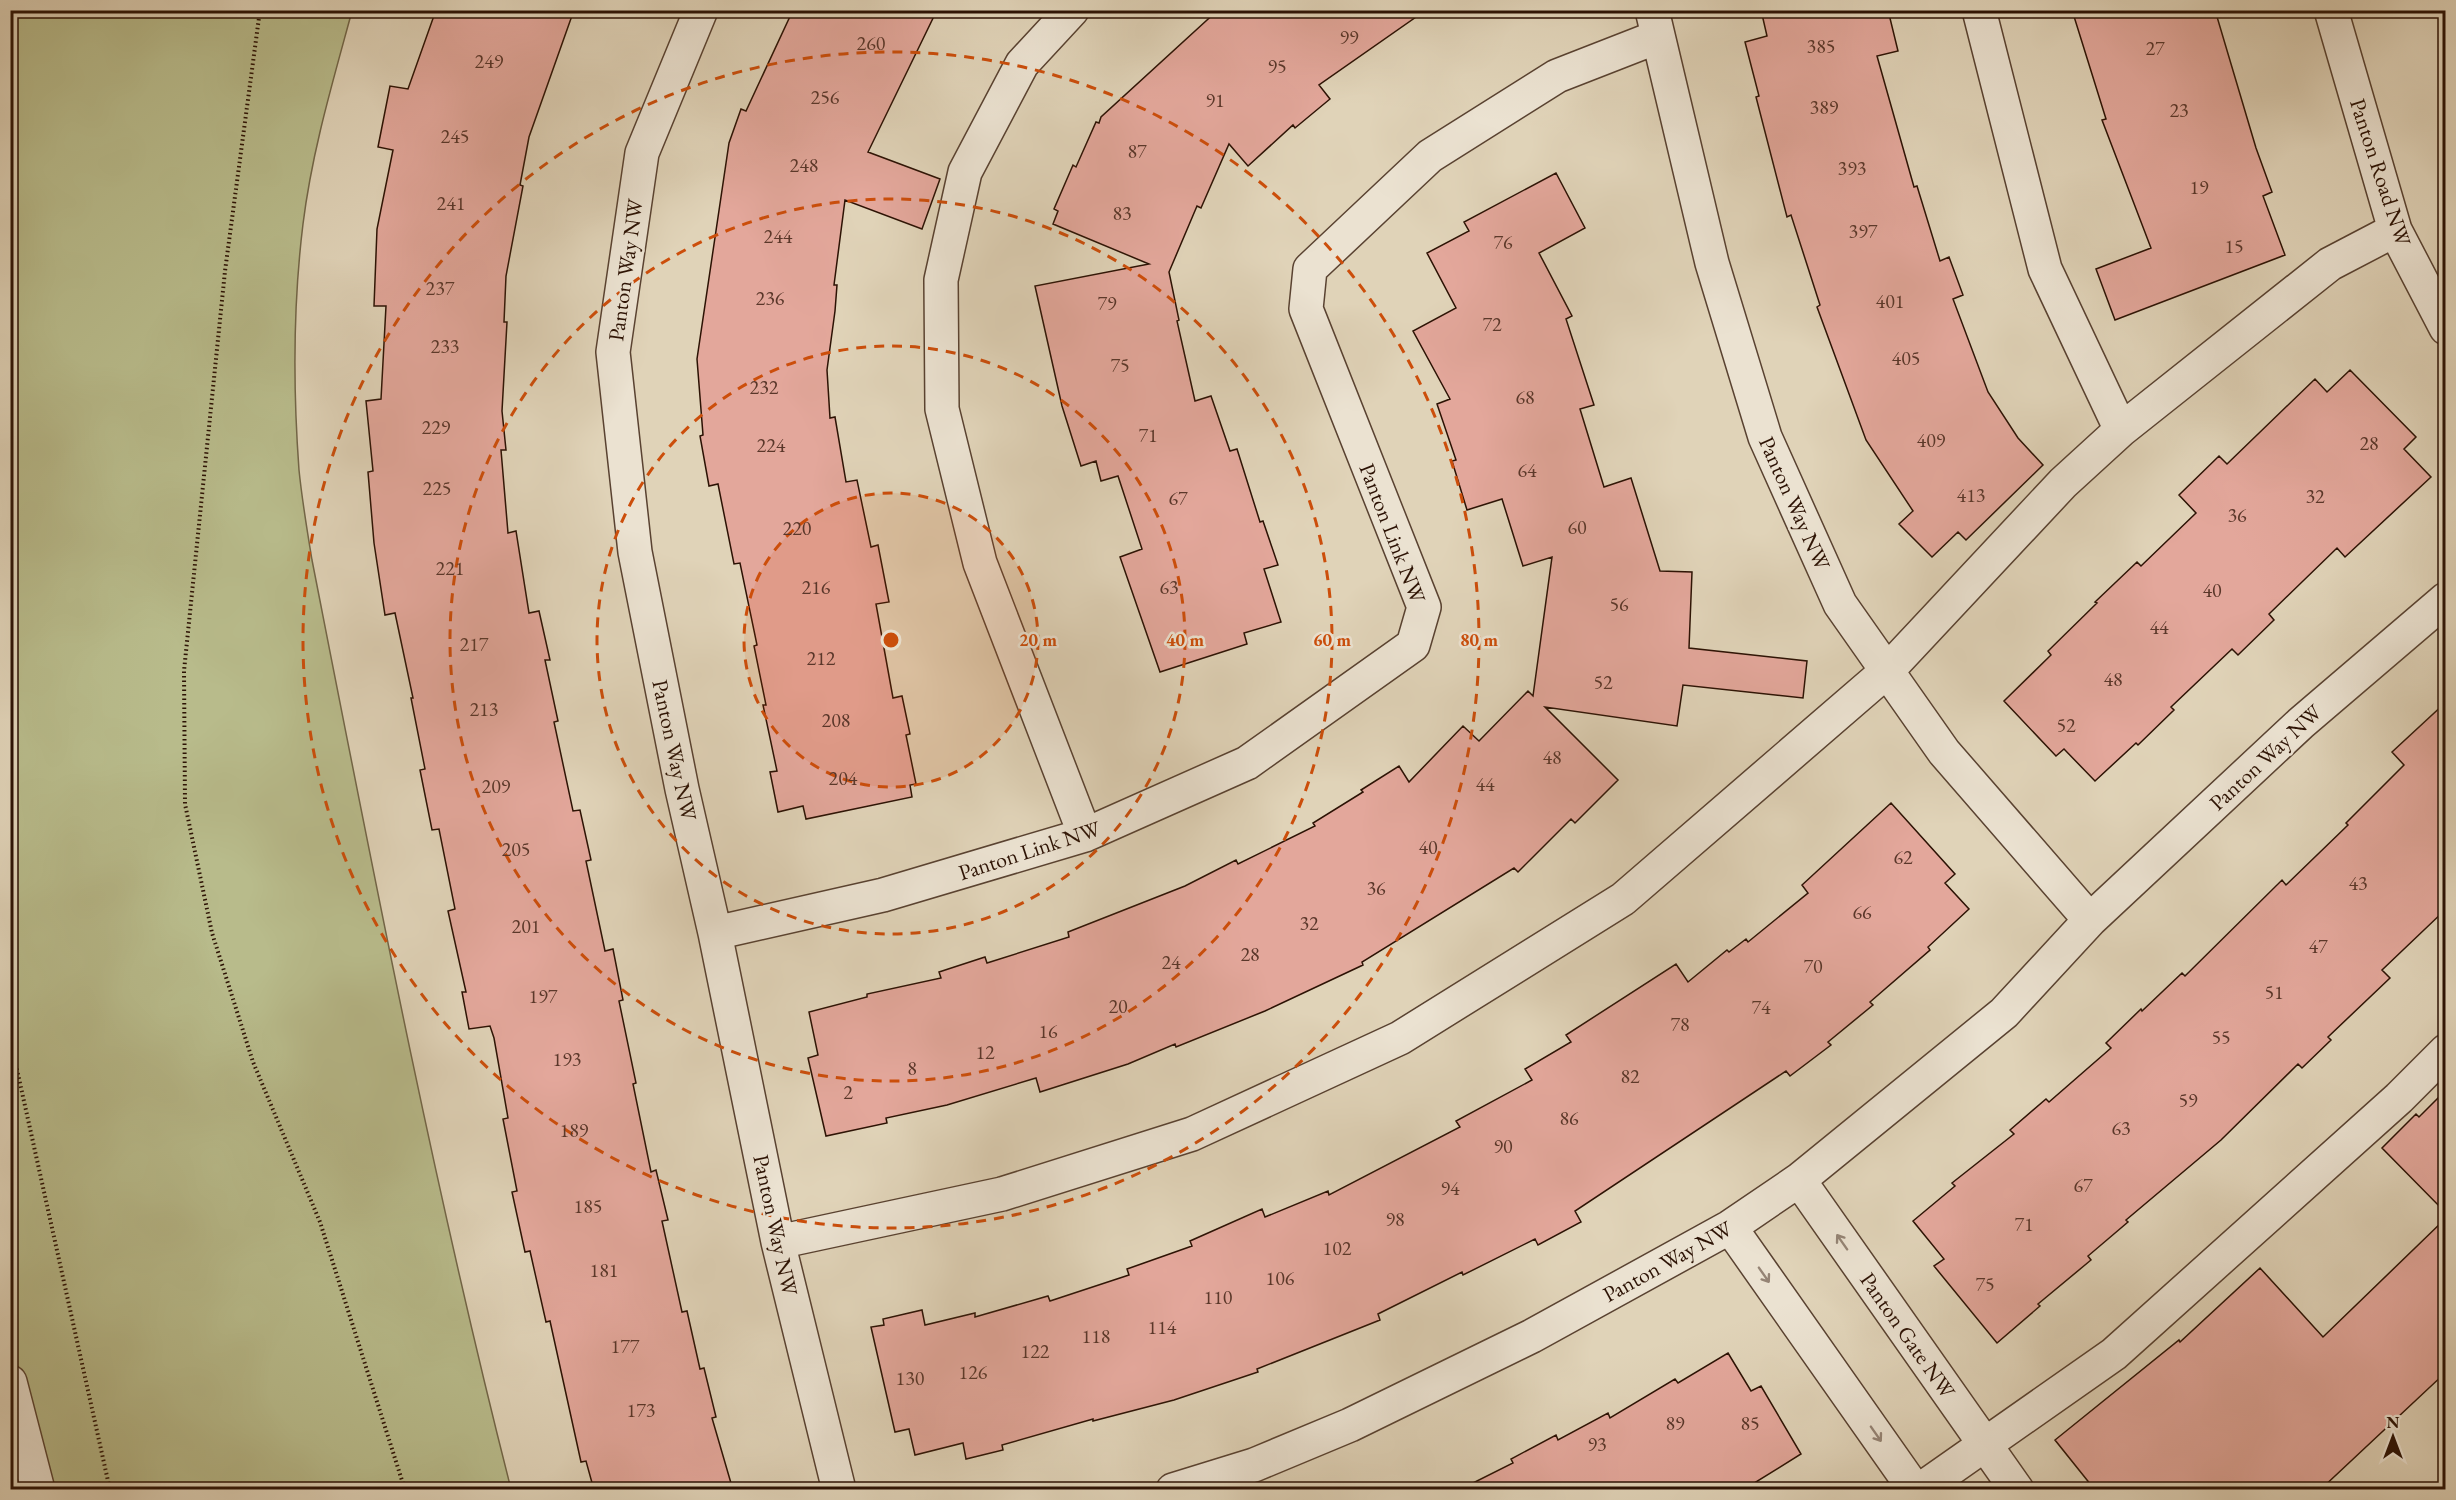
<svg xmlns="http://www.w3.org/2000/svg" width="2456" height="1500" font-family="'EB Garamond',serif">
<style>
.green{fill:#b8bb8b;stroke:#726648;stroke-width:1.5}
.building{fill:#e3a79b;stroke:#2c1204;stroke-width:1.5}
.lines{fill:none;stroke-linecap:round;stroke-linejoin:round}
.minor-casing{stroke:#594231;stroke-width:36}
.path{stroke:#2c1204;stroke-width:4;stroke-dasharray:1.5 3;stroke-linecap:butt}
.minor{stroke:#ebe2d1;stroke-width:33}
.oneway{stroke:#958475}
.ring{fill:none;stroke:#cc4e0b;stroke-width:3;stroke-dasharray:10 8}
.labels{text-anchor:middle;stroke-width:5;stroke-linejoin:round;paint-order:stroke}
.number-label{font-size:20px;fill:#5a372a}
.street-label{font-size:22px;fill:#2c1204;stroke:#ebe2d1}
.centre{fill:#cc4e0b;stroke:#ebe2d1;stroke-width:3}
.ring-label{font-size:18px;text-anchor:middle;font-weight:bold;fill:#cc4e0b;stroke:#ebe2d1;stroke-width:5;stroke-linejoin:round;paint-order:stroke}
</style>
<rect width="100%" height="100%" fill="#e0d3b8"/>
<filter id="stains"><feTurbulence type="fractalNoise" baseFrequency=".00333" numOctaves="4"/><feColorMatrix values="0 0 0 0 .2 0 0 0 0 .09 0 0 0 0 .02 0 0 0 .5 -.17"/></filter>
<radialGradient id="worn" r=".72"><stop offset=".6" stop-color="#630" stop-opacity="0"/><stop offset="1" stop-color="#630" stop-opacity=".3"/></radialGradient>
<path class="green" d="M 10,11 L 352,11 C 333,81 312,151 303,224 C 293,305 293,388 299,470 C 302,500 307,530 312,560 C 373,871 433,1183 511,1489 L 11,1489 Z"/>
<path class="building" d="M 436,10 L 574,10 L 529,137 L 520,185 L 523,186 L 506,276 L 504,322 L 507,322 L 502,411 L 506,450 L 501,450 L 508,533 L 516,531 L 529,613 L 539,611 L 550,660 L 545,660 L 558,721 L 554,722 L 573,811 L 580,810 L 591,860 L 586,861 L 605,951 L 613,949 L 623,1000 L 619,1001 L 636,1083 L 633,1084 L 651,1172 L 656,1170 L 668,1220 L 662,1221 L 682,1312 L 687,1311 L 700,1369 L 704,1368 L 716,1417 L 712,1418 L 733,1490 L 594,1490 L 586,1461 L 581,1462 L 550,1321 L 546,1322 L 530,1251 L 525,1252 L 512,1192 L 517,1191 L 503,1119 L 508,1118 L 494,1038 L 490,1026 L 469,1029 L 462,992 L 466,992 L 448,911 L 455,909 L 439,829 L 432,830 L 420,770 L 425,769 L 411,698 L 413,698 L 395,613 L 385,615 L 374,543 L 368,472 L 373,471 L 366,401 L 381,399 L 386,306 L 374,306 L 377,229 L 393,150 L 378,147 L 390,86 L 408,89 Z
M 793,10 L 937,10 L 868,152 L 940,179 L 922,229 L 845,200 L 834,285 L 837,285 L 835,311 L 827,370 L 830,418 L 835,417 L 846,482 L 857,480 L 871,547 L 878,545 L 889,602 L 876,604 L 893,698 L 902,696 L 910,734 L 906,735 L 916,784 L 910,785 L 912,797 L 806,819 L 803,806 L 778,812 L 770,772 L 777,771 L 763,705 L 766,705 L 754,646 L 757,645 L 740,563 L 734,564 L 718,484 L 709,486 L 700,436 L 703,435 L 697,359 L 729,143 L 741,109 L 746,111 Z
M 1218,10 L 1426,10 L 1319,85 L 1330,99 L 1295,128 L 1293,125 L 1248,166 L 1229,144 L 1201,208 L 1197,206 L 1169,272 L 1179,320 L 1177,321 L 1195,401 L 1211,396 L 1230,451 L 1237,449 L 1260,522 L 1263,521 L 1278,565 L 1264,569 L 1281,622 L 1244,633 L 1247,644 L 1160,672 L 1120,557 L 1142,549 L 1118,476 L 1101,481 L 1096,461 L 1081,466 L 1062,406 L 1035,286 L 1149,264 L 1053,224 L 1058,211 L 1054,209 L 1073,165 L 1076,167 L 1096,122 L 1099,123 L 1101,117 Z
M 1761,10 L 1888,10 L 1898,51 L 1877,56 L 1914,187 L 1917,186 L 1940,261 L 1949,257 L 1963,295 L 1953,299 L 1988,392 L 2018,438 L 2043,465 L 1966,540 L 1958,532 L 1932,557 L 1899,524 L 1913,511 L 1866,440 L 1817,307 L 1820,305 L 1791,215 L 1787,217 L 1756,97 L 1759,96 L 1745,42 L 1767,36 Z
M 2072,10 L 2215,10 L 2256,148 L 2272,192 L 2263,196 L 2285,255 L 2115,320 L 2096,269 L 2151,248 L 2102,120 L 2106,119 Z
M 1556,173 L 1585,228 L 1539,253 L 1572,316 L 1566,319 L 1594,405 L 1580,409 L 1604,487 L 1631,478 L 1660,571 L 1692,572 L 1689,648 L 1807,661 L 1803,698 L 1683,685 L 1677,726 L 1545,707 L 1618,780 L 1575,823 L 1571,819 L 1518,872 L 1514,868 L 1362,962 L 1363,965 L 1265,1011 L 1176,1047 L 1175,1044 L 1128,1064 L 1040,1092 L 1036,1078 L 947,1105 L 886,1118 L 887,1123 L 826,1136 L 808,1058 L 818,1055 L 809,1012 L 867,997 L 867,994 L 941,978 L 939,972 L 985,957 L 987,963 L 1069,937 L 1068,932 L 1185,886 L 1236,860 L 1238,864 L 1315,826 L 1313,823 L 1363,792 L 1361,790 L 1399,766 L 1409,782 L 1463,726 L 1479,741 L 1528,691 L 1533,696 L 1552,557 L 1523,566 L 1502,499 L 1467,510 L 1452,461 L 1456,460 L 1437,404 L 1450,399 L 1413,331 L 1456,308 L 1427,253 L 1469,231 L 1464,222 Z
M 2350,370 L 2416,437 L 2404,449 L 2431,477 L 2345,557 L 2337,548 L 2269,614 L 2274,620 L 2238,655 L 2232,649 L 2171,707 L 2174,710 L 2138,745 L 2136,743 L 2095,781 L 2064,749 L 2056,756 L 2004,701 L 2051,655 L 2048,651 L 2097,603 L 2095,602 L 2137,562 L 2141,566 L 2196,513 L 2179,495 L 2219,456 L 2227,464 L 2315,379 L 2327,392 Z
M 2445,703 L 2445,910 L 2382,970 L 2390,978 L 2328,1037 L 2331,1040 L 2302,1068 L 2298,1064 L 2221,1140 L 2126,1220 L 2128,1222 L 2088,1256 L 2091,1260 L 2038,1304 L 2040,1306 L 1997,1343 L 1934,1266 L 1944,1259 L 1913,1221 L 1955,1186 L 1952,1183 L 2014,1134 L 2010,1130 L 2046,1099 L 2049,1102 L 2111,1048 L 2106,1043 L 2141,1009 L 2142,1011 L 2182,973 L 2185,976 L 2282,880 L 2286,885 L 2348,825 L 2346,823 L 2404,765 L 2392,752 Z
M 1891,803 L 1955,874 L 1945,883 L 1969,909 L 1928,947 L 1930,950 L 1870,1002 L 1873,1005 L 1828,1042 L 1831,1045 L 1790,1076 L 1786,1071 L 1575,1211 L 1581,1222 L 1538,1245 L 1535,1239 L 1463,1275 L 1462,1272 L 1378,1314 L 1380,1320 L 1257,1369 L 1258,1372 L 1174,1400 L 1093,1421 L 1093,1419 L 1002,1445 L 1003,1450 L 966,1459 L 963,1443 L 915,1455 L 909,1429 L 895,1432 L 871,1327 L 884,1325 L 883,1319 L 922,1310 L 925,1325 L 975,1313 L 975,1317 L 1048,1296 L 1050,1301 L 1129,1275 L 1127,1269 L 1192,1246 L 1190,1241 L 1262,1209 L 1265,1217 L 1328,1191 L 1329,1195 L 1460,1127 L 1456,1121 L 1532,1080 L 1525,1069 L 1571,1042 L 1566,1035 L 1676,964 L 1688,982 L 1727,950 L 1729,952 L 1746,939 L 1748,942 L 1808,893 L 1802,885 Z
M 2445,1091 L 2445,1212 L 2382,1148 L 2416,1114 L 2419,1117 Z
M 2445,1219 L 2445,1373 L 2320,1490 L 2095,1490 L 2055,1440 L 2179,1340 L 2180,1342 L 2260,1268 L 2323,1337 Z
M 1728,1353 L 1751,1391 L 1761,1386 L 1801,1454 L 1743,1490 L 1459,1490 L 1513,1463 L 1511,1459 L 1556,1435 L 1558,1440 L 1608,1413 L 1610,1418 L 1675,1379 L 1678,1383 Z"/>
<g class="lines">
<g class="minor-casing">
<path id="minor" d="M 701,10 L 642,153 L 613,352 L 635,552 L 682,789 L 715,933 L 778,1242 L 839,1490
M 1072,10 L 1022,64 L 965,172 L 941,280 L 942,409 L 980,563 L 1085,835
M 1652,10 L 1712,263 L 1765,437 L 1840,604 L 1944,752 L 2090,920
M 1979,10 L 2045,269 L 2121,430
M 2331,10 L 2395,230 L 2446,328
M 715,933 L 883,895 L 1085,835 L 1247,763 L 1413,645 L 1424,607 L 1306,309 L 1310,269 L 1430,156 L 1557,76 L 1657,37
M 1799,1180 L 2017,1490
M 1730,1227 L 1915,1490
M 778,1242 L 1002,1194 L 1192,1134 L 1400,1038 L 1623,899 L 1887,671 L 2063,483 L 2121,430 L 2330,264 L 2395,230
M 10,1382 L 38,1490
M 1173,1490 L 1254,1465 L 1350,1425 L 1532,1336 L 1730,1227 L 1799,1180 L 2004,1013 L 2090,920 L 2301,723 L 2446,599
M 1920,1490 L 2114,1354 L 2399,1098 L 2446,1051"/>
</g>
<path class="path" d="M 260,10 L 225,271 L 184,671 L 185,804 L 212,933 L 253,1062 L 320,1222 L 405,1490
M 10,1038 L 110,1490"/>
<use href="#minor" class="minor"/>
</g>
<defs><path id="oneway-shaft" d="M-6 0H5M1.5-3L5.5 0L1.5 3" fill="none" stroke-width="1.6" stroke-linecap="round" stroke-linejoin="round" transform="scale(1.5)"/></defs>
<g class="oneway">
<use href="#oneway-shaft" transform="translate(1842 1242) rotate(-125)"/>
<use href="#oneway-shaft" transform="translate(1764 1275) rotate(55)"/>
<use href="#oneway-shaft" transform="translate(1876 1434) rotate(55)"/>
</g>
<circle cx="891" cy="640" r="147" fill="#cc4e0b" fill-opacity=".12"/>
<g class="ring">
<circle cx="891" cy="640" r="147"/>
<circle cx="891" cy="640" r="294"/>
<circle cx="891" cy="640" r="441"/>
<circle cx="891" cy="640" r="588"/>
</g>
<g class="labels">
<g class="number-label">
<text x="1349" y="44">99</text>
<text x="871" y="50">260</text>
<text x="1821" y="53">385</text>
<text x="2155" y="55">27</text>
<text x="489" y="68">249</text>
<text x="1277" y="73">95</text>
<text x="825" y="104">256</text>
<text x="1215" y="107">91</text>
<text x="1824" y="114">389</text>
<text x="2179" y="117">23</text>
<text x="455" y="143">245</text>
<text x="1137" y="158">87</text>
<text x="804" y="172">248</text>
<text x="1852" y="175">393</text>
<text x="2199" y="194">19</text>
<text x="451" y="210">241</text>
<text x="1122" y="220">83</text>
<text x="1863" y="238">397</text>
<text x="778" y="243">244</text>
<text x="1503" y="249">76</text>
<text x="2234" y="253">15</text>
<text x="440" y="295">237</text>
<text x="770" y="305">236</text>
<text x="1890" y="308">401</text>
<text x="1107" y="310">79</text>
<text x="1492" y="331">72</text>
<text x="445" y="353">233</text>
<text x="1906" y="365">405</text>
<text x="1120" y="372">75</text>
<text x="764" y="394">232</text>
<text x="1525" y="404">68</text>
<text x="436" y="434">229</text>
<text x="1148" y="442">71</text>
<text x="1931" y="447">409</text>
<text x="2369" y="450">28</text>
<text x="771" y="452">224</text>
<text x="1527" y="477">64</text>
<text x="437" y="495">225</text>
<text x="1971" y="502">413</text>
<text x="2315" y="503">32</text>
<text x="1178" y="505">67</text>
<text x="2237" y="522">36</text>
<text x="1577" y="534">60</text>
<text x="797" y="535">220</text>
<text x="450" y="575">221</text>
<text x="816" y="594">216</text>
<text x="1169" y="594">63</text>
<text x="2212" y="597">40</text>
<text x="1619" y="611">56</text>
<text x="2159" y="634">44</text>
<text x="474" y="651">217</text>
<text x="821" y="665">212</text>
<text x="2113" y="686">48</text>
<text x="1603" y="689">52</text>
<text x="484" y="716">213</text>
<text x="836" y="727">208</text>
<text x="2066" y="732">52</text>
<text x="1552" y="764">48</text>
<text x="843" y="785">204</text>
<text x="1485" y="791">44</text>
<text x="496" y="793">209</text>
<text x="1428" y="854">40</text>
<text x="516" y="856">205</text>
<text x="1903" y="864">62</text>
<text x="2358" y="890">43</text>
<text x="1376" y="895">36</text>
<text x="1862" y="919">66</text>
<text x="1309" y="930">32</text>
<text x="526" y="933">201</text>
<text x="2318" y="953">47</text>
<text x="1250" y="961">28</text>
<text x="1171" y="969">24</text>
<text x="1813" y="973">70</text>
<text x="2274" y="999">51</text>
<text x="543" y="1003">197</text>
<text x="1118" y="1013">20</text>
<text x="1761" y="1014">74</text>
<text x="1680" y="1031">78</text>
<text x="1048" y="1038">16</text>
<text x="2221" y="1044">55</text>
<text x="985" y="1059">12</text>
<text x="567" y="1066">193</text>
<text x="912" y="1075">8</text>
<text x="1630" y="1083">82</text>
<text x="848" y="1099">2</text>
<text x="2188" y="1107">59</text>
<text x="1569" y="1125">86</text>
<text x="2121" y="1135">63</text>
<text x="574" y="1137">189</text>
<text x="1503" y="1153">90</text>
<text x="2083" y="1192">67</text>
<text x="1450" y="1195">94</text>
<text x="588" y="1213">185</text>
<text x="1395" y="1226">98</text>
<text x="2024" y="1231">71</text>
<text x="1337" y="1255">102</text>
<text x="604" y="1277">181</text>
<text x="1280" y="1285">106</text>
<text x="1985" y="1291">75</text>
<text x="1218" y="1304">110</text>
<text x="1162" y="1334">114</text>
<text x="1096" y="1343">118</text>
<text x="625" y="1353">177</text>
<text x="1035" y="1358">122</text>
<text x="973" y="1379">126</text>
<text x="910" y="1385">130</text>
<text x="641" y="1417">173</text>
<text x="1675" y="1430">89</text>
<text x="1750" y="1430">85</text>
<text x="1597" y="1451">93</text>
</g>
<g class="street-label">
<text transform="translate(2381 172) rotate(72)" y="8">Panton Road NW</text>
<text transform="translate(625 270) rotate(-82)" y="8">Panton Way NW</text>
<text transform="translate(1795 503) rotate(66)" y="8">Panton Way NW</text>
<text transform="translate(1393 533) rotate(69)" y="8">Panton Link NW</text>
<text transform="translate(675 750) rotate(78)" y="8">Panton Way NW</text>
<text transform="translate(2265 757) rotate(-43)" y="8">Panton Way NW</text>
<text transform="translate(1029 850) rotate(-18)" y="8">Panton Link NW</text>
<text transform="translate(776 1225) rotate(78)" y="8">Panton Way NW</text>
<text transform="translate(1667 1261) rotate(-29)" y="8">Panton Way NW</text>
<text transform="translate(1908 1335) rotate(55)" y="8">Panton Gate NW</text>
</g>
</g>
<circle cx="891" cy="640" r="9" class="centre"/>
<g class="ring-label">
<text x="1038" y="646">20 m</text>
<text x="1185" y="646">40 m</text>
<text x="1332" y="646">60 m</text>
<text x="1479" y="646">80 m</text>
</g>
<rect width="2456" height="1500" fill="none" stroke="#e0d3b8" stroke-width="36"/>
<rect x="12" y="12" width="2432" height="1476" fill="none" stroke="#2c1204" stroke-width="3"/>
<rect x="18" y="18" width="2420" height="1464" fill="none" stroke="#2c1204" stroke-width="1.5"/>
<g transform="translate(2393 1437)" stroke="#ebe2d1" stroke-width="4.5" paint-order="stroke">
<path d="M0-4.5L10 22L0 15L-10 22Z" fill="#2c1204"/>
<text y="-9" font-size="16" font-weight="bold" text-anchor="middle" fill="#2c1204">N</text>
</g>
<rect width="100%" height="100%" filter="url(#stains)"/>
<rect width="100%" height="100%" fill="url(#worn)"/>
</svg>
